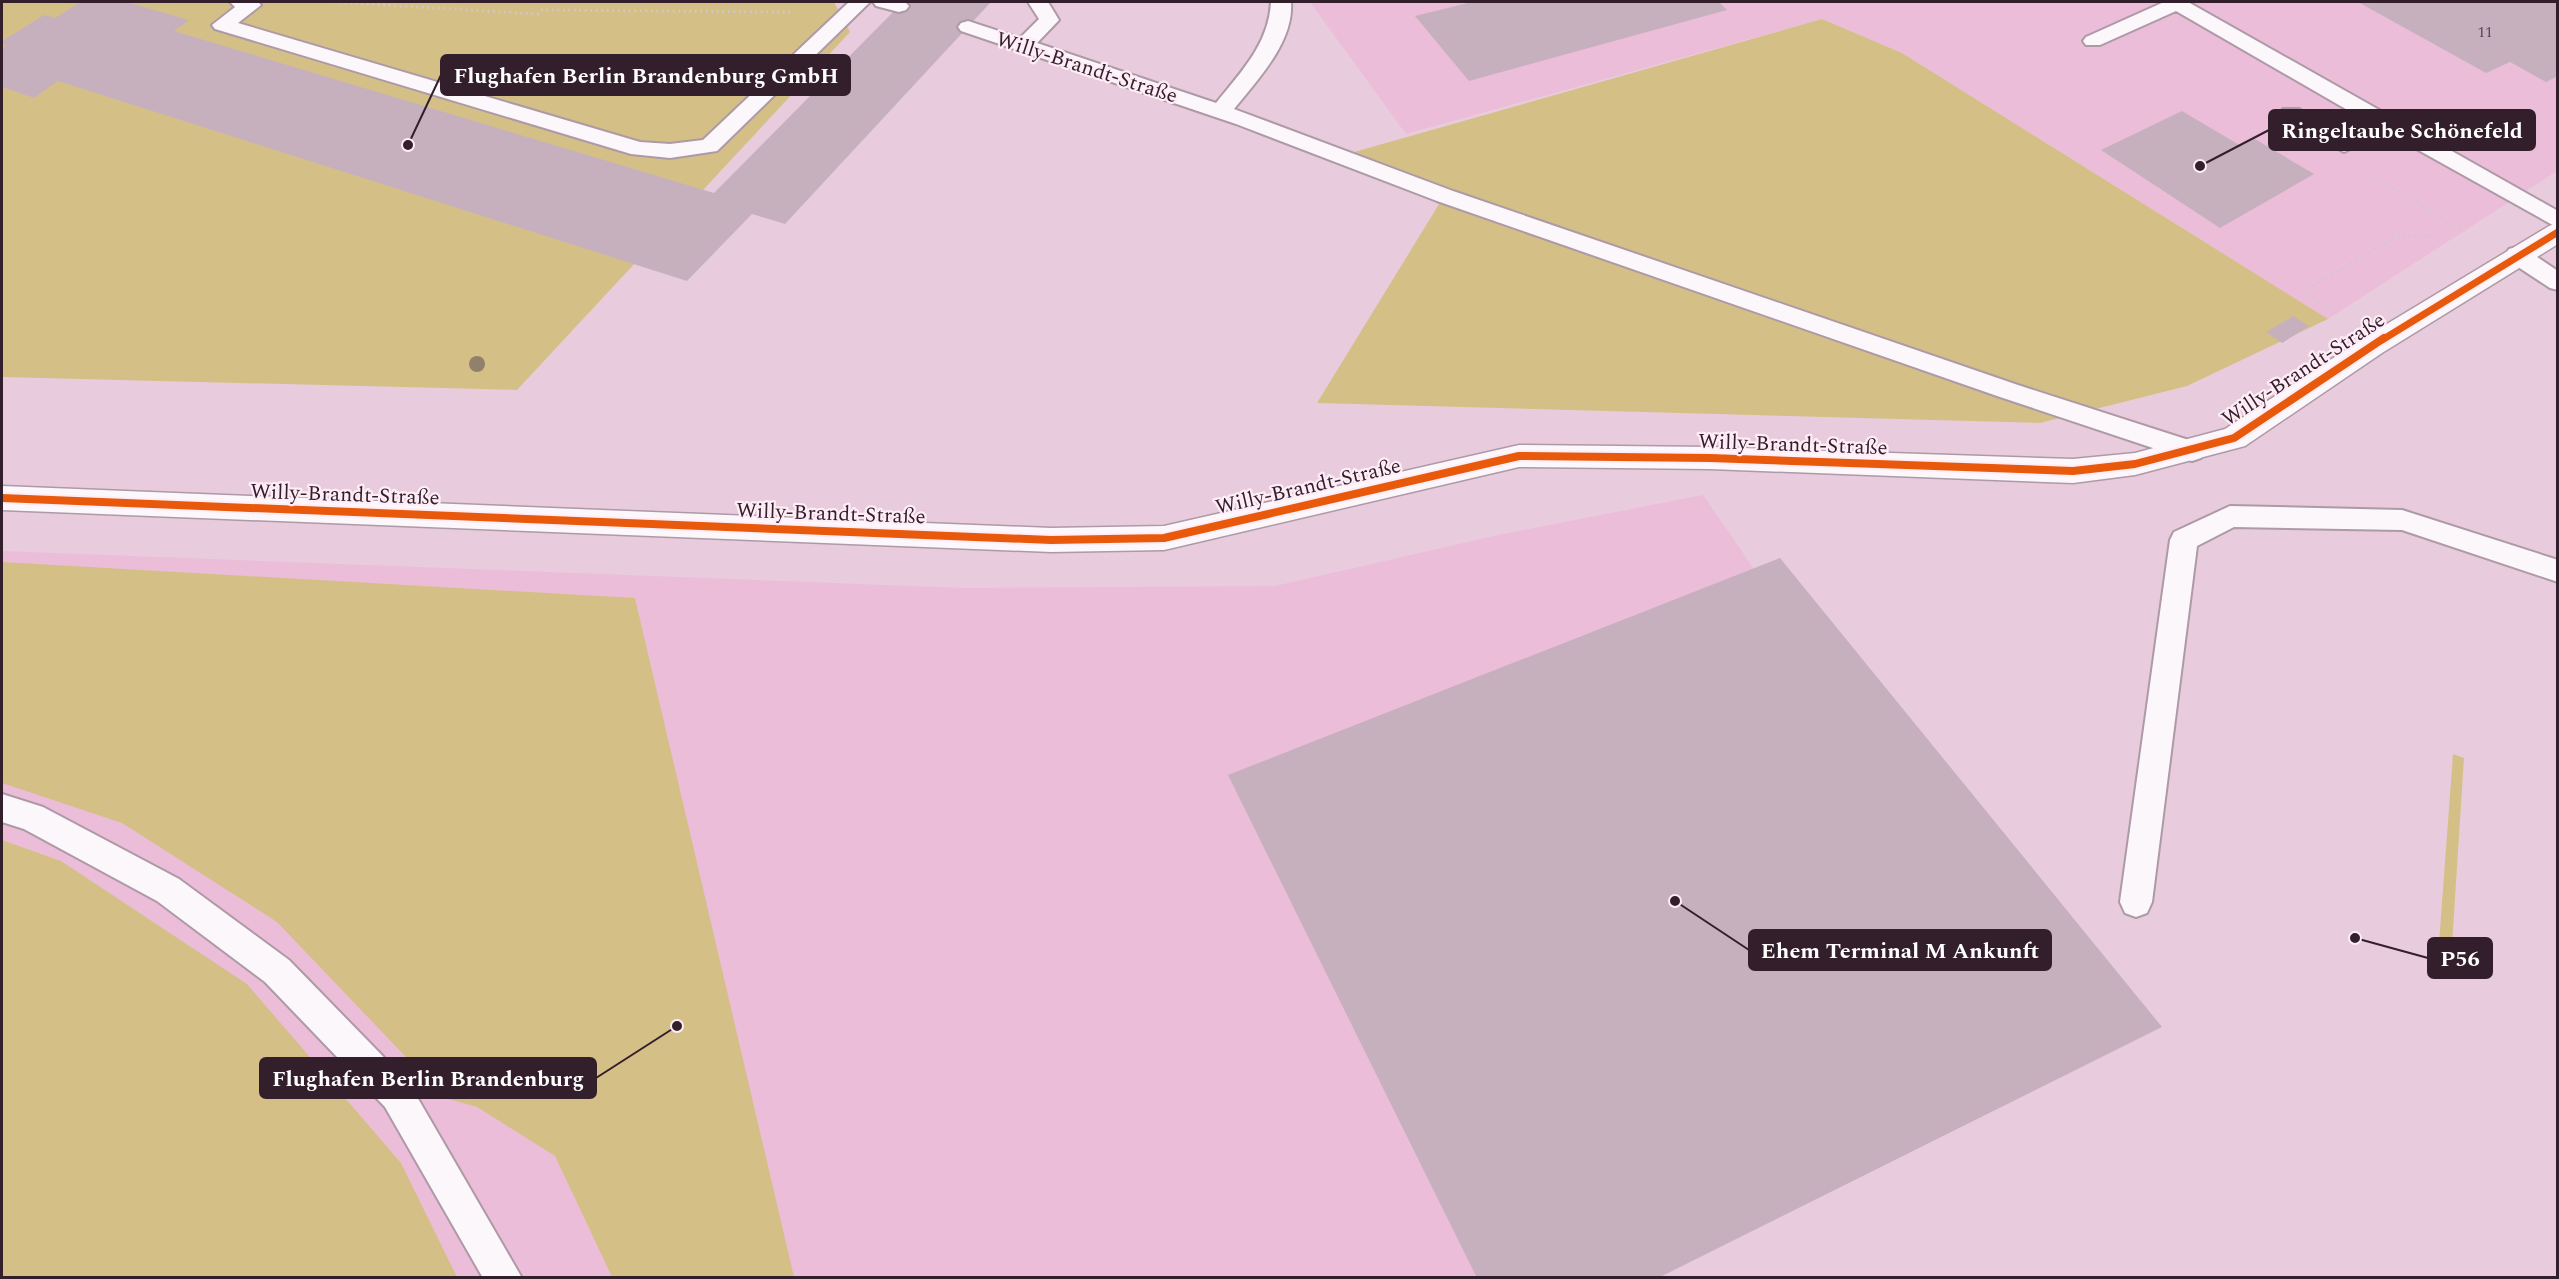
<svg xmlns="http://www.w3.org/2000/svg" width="2559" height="1279" font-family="Spectral,serif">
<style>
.built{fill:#ebbdd8}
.green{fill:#d4c087}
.building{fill:#c6b0be}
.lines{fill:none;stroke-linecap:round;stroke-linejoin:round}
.lane-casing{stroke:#ae99a6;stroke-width:4}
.street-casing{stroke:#ae99a6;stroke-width:3}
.path{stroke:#d0c8cd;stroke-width:3;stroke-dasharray:1.5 4;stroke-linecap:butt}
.lane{fill:#fcf7fa;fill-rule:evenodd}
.street{fill:#fcf7fa;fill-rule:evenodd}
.cycleway-far1-casing{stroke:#feedf6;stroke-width:10}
.cycleway-casing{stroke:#feedf6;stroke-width:12}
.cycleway-far1{stroke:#e8590c;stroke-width:7}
.cycleway{stroke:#e8590c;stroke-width:8}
.tree{fill:#90806c}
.labels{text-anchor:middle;stroke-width:4.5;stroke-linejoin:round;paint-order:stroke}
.far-number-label{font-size:15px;fill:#584250}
.street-label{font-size:21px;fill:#331e2b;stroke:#feedf6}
.leader{fill:none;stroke:#331e2b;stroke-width:2}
.callout-dot{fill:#331e2b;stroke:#feedf6;stroke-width:2}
.callout{fill:#331e2b;stroke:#331e2b;stroke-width:2}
.callout-label{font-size:22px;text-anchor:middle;font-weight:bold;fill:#fff}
</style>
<rect width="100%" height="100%" fill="#e8ccdd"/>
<path class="built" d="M 1310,2 L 2557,2 L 2557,171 L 2328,319 L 1902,53 L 1822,19 L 1406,134 Z
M 1703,495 L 1754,569 L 1477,1277 L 2,1278 L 2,551 L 962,588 L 1275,586 L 1503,534 Z"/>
<path class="green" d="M 2,2 L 834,2 L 850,32 L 517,390 L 2,377 Z
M 1822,19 L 1902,53 L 2328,319 L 2187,386 L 2040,423 L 1317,403 L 1444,196 L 1340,156 Z
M 2,562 L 635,598 L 794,1277 L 612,1277 L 555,1156 L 477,1107 L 445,1098 L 277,922 L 122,823 L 2,783 Z
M 2453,754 L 2464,758 L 2450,976 L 2437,970 Z
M 2,840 L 61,861 L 247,984 L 401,1163 L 457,1277 L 2,1277 Z"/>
<path class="building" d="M 80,2 L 126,2 L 189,20 L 174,31 L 714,193 L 903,2 L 991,2 L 785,224 L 752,214 L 687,281 L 58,81 L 34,98 L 2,87 L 2,49 L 7,46 L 2,44 L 2,41 L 44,15 L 55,18 Z
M 1472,2 L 1719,2 L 1727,10 L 1469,81 L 1415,16 Z
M 2358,2 L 2558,2 L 2558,76 L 2546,82 L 2510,62 L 2486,73 Z
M 2182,111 L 2241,146 L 2255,139 L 2314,174 L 2220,228 L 2101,150 Z
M 2293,316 L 2309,326 L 2282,343 L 2266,332 Z
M 1780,558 L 2162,1027 L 1658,1278 L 1477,1278 L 1228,775 Z"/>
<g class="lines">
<g class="lane-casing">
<path id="lane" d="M 230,2 L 258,2 L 261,5 L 238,23 L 640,142 L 670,144 L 703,140 L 849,2 L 870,2 L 717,151 L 670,158 L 631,154 L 215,29 L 212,25 L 235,7 Z
M 873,2 L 905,2 L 909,6 L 906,10 L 899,12 L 876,6 Z
M 1028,2 L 1048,2 L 1059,20 L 1037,43 L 1216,103 C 1242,71 1269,43 1271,2 L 1291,2 C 1294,42 1258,79 1234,109 L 1453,191 L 2018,385 L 2201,444 L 2205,451 L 2201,458 L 2192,461 L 2000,397 L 1437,201 L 1236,124 L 961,31 L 958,27 L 961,23 L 968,21 L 1020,38 L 1039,19 Z
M 2164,2 L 2188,2 L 2558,211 L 2558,228 L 2386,132 L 2344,152 L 2283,119 L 2280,114 L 2283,109 L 2299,109 L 2344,136 L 2370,123 L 2176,11 L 2100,45 L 2086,45 L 2083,41 L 2086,37 Z
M 2517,247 L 2525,249 L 2558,271 L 2558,290 L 2550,288 L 2509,261 L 2505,255 L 2509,249 Z
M 2230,506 L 2402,510 L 2558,560 L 2558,582 L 2402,530 L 2234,527 L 2197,546 L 2152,902 L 2147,913 L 2136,917 L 2125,913 L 2120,902 L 2170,540 L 2174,532 Z
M 2,794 L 43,807 L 179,879 L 289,960 L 409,1083 L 522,1278 L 483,1278 L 385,1107 L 265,982 L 157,901 L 24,829 L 2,822 Z"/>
</g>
<g class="street-casing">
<path id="street" d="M 2558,223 L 2558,244 L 2382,353 L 2245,446 L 2135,475 L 2073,483 L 1710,469 L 1519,467 L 1164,550 L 1051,552 L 2,510 L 2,486 L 1051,528 L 1164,526 L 1519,445 L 1710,447 L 2073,459 L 2135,453 L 2225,429 L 2362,339 L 2549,226 Z"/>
</g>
<path class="path" d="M 334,2 L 538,14 L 542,10 L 790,12
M 2370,174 L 2464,232
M 2334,311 L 2302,292 L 2397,236 L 2441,236"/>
<use href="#lane" class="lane"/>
<use href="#street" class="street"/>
<g class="cycleway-far1-casing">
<path id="cycleway-far1" d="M 2382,340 L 2558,232"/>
</g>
<g class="cycleway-casing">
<path id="cycleway" d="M 2,498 L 1051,540 L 1164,538 L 1519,456 L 1710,458 L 2073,471 L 2135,464 L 2234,438 L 2384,338"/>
</g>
<use href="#cycleway-far1" class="cycleway-far1"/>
<use href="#cycleway" class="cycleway"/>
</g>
<circle class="tree" cx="477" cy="364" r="8"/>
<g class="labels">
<g class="far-number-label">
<text x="2485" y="37">11</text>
</g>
<g class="street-label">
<text transform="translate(1087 67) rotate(18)" y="7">Willy-Brandt-Straße</text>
<text transform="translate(2303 369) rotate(-33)" y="7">Willy-Brandt-Straße</text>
<text transform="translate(1793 444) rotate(2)" y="7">Willy-Brandt-Straße</text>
<text transform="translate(1308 486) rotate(-13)" y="7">Willy-Brandt-Straße</text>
<text transform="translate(345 494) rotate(2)" y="7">Willy-Brandt-Straße</text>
<text transform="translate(831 513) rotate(2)" y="7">Willy-Brandt-Straße</text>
</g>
</g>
<path class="leader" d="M408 145L441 75M2200 166L2269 130M1675 901L1749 950M2355 938L2428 958M677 1026L596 1078"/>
<g class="callout-dot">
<circle cx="408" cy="145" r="6"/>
<circle cx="2200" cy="166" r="6"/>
<circle cx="1675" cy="901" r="6"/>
<circle cx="2355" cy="938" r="6"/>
<circle cx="677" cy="1026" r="6"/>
</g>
<g class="callout">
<rect x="441" y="55" width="409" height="40" rx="6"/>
<rect x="2269" y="110" width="266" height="40" rx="6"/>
<rect x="1749" y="930" width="302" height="40" rx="6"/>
<rect x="2428" y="938" width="64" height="40" rx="6"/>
<rect x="260" y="1058" width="336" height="40" rx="6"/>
</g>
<g class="callout-label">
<text x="646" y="83">Flughafen Berlin Brandenburg GmbH</text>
<text x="2402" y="138">Ringeltaube Schönefeld</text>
<text x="1900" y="958">Ehem Terminal M Ankunft</text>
<text x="2460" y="966">P56</text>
<text x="428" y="1086">Flughafen Berlin Brandenburg</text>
</g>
<rect width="2559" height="1279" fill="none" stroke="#331e2b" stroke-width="6"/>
</svg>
